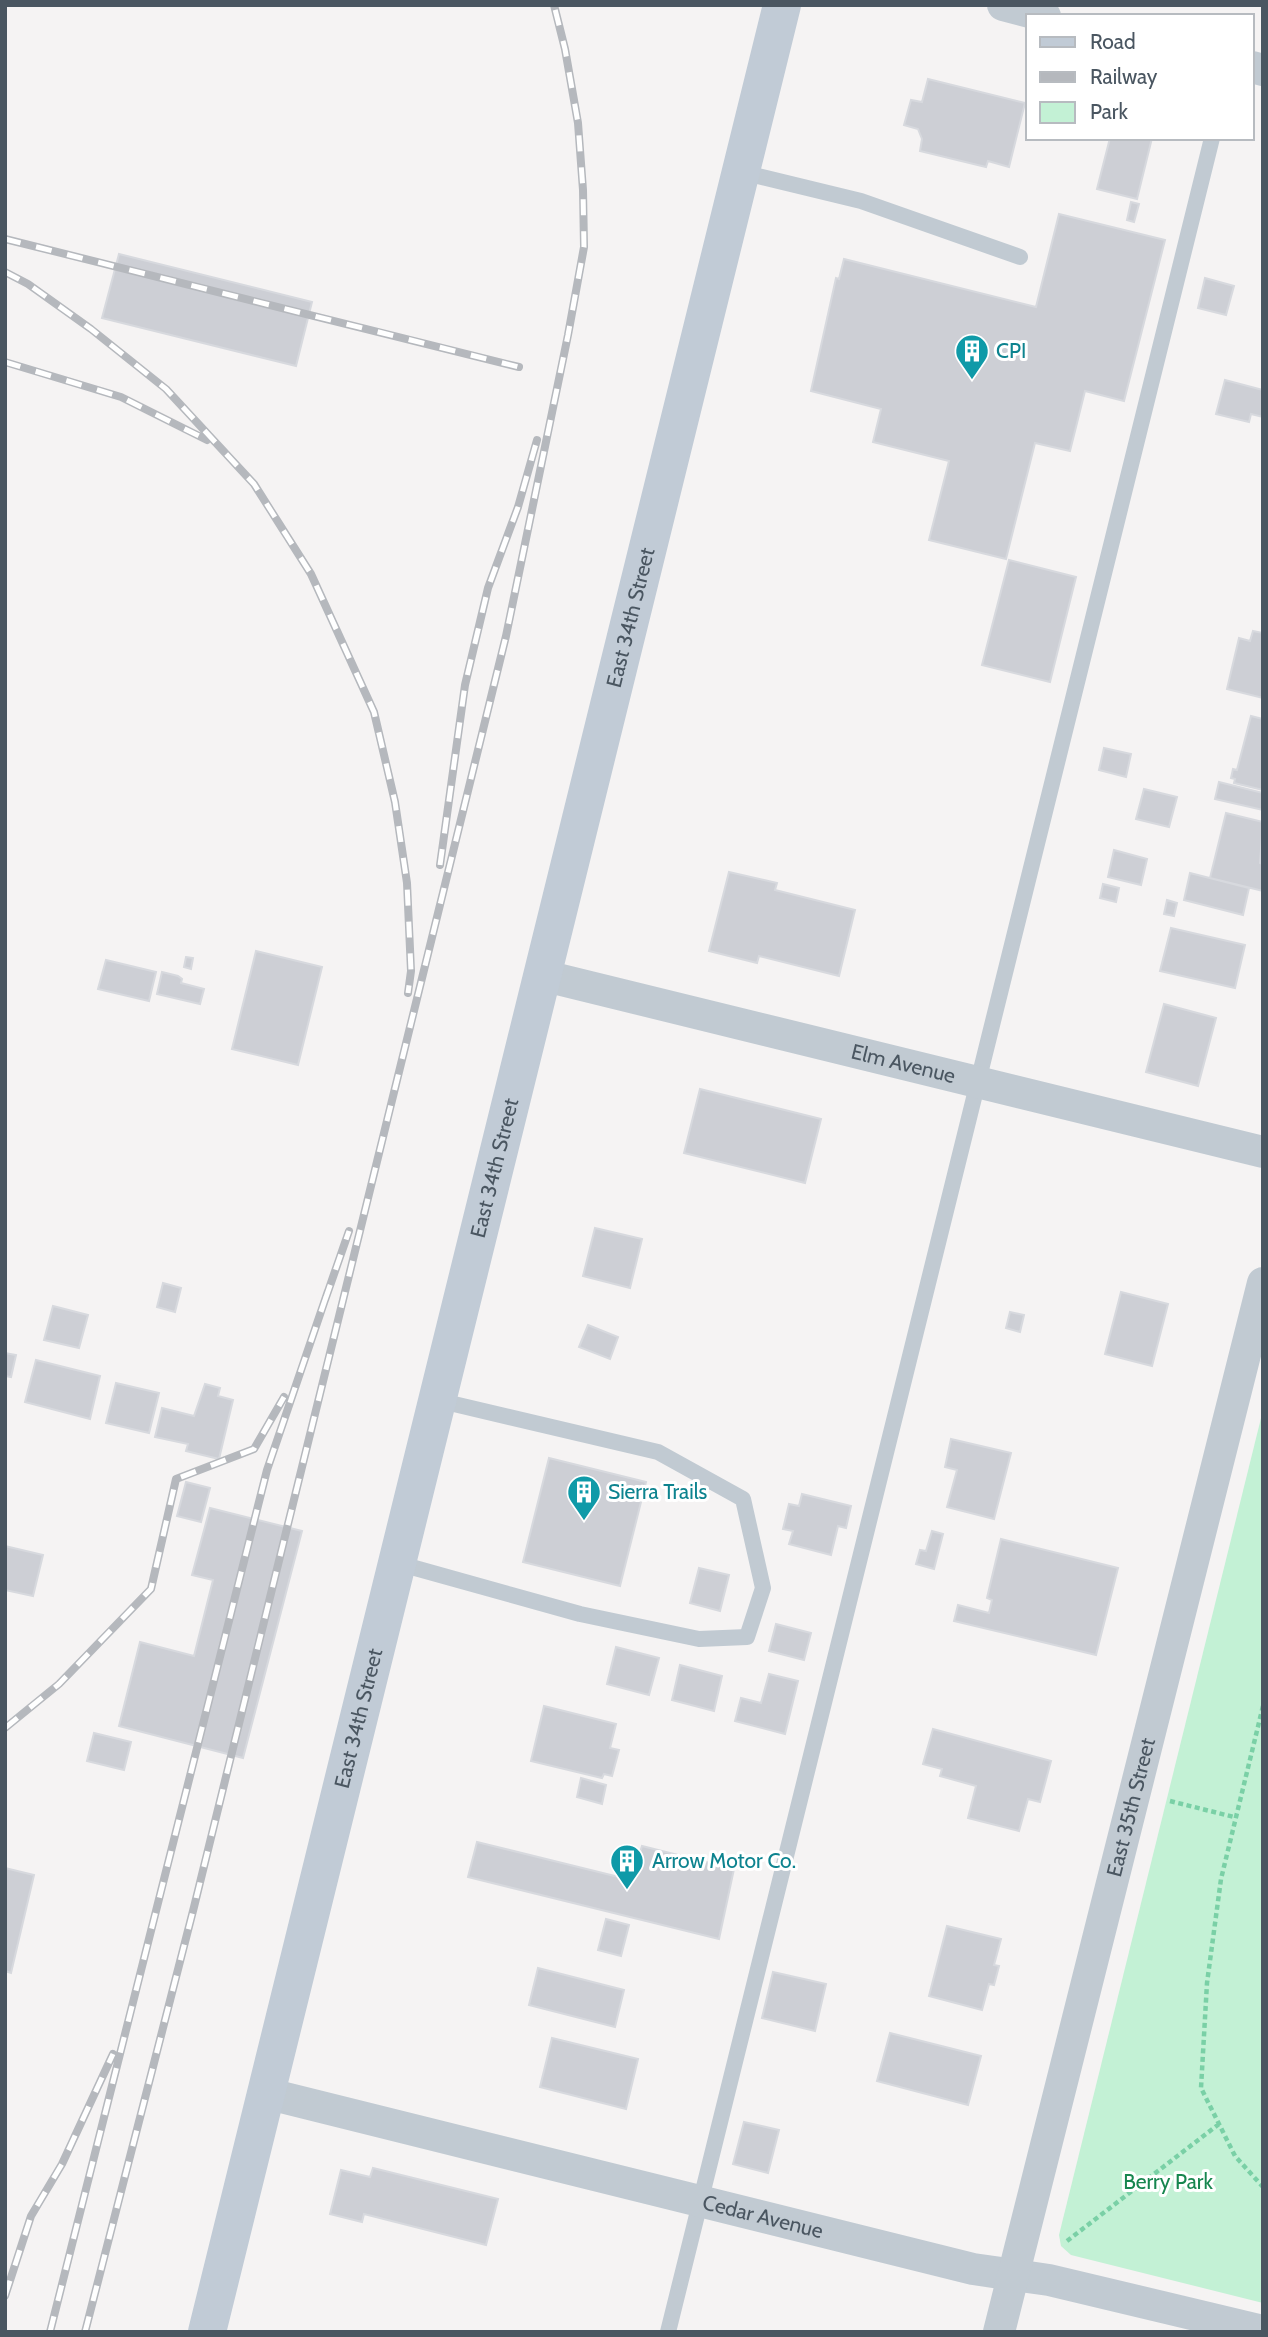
<svg xmlns="http://www.w3.org/2000/svg" width="1268" height="2337" font-family="Cabin,sans-serif">
<style>
.green{fill:#c3f1d5}
.building{fill:#cdcfd5;stroke:#d7d9de;stroke-width:2}
.lines{fill:none;stroke-linecap:round;stroke-linejoin:round}
.path{stroke:#7ad0a6;stroke-width:4.5;stroke-dasharray:5 3.5;stroke-linecap:butt}
.service{stroke:#c1cad2;stroke-width:16}
.minor{stroke:#c1cad2;stroke-width:32}
.secondary{stroke:#c1cbd6;stroke-width:38}
.rail-casing{stroke:#b5b8bd;stroke-width:8}
.rail{stroke:#fff;stroke-width:5;stroke-dasharray:16;stroke-linecap:butt}
.labels{text-anchor:middle;stroke-width:6;stroke-linejoin:round;paint-order:stroke}
.culture-label{font-size:21px;fill:#0d838f;stroke:#fff;text-anchor:start}
.street-label{font-size:21px;fill:#4a5661;stroke:#fff}
.park-label{font-size:21px;fill:#17864f;stroke:#fff}
</style>
<rect width="100%" height="100%" fill="#f5f3f3"/>
<path class="green" d="M 1263,1410 L 1263,2303 L 1071,2255 L 1061,2246 L 1059,2235 Z"/>
<path class="building" d="M 928,79 L 1025,103 L 1009,167 L 988,161 L 986,167 L 920,151 L 922,139 L 918,129 L 904,125 L 911,100 L 922,102 Z
M 1110,138 L 1152,138 L 1137,199 L 1097,189 Z
M 1131,202 L 1139,204 L 1134,222 L 1127,220 Z
M 1059,214 L 1165,240 L 1124,401 L 1085,391 L 1070,451 L 1035,443 L 1006,559 L 929,540 L 949,461 L 873,442 L 881,409 L 811,391 L 836,278 L 839,279 L 844,259 L 1036,307 Z
M 119,254 L 312,302 L 296,366 L 102,318 Z
M 1205,278 L 1234,286 L 1226,315 L 1198,308 Z
M 1225,380 L 1263,390 L 1263,417 L 1251,414 L 1249,422 L 1216,414 Z
M 1009,560 L 1076,577 L 1050,682 L 982,665 Z
M 1253,631 L 1263,633 L 1263,698 L 1227,689 L 1239,638 L 1250,641 Z
M 1251,716 L 1263,719 L 1263,790 L 1234,783 L 1235,779 L 1231,778 L 1233,769 L 1237,770 Z
M 1104,748 L 1131,754 L 1126,777 L 1099,770 Z
M 1219,782 L 1263,793 L 1263,810 L 1215,799 Z
M 1144,789 L 1177,797 L 1169,827 L 1136,819 Z
M 1226,813 L 1263,822 L 1260,863 L 1263,864 L 1263,891 L 1210,878 Z
M 1114,850 L 1147,859 L 1141,885 L 1108,877 Z
M 729,872 L 777,883 L 775,890 L 855,910 L 839,976 L 759,956 L 757,963 L 709,951 Z
M 1190,873 L 1249,888 L 1243,915 L 1184,900 Z
M 1103,884 L 1119,888 L 1116,902 L 1100,898 Z
M 1167,900 L 1177,903 L 1174,916 L 1164,914 Z
M 1171,928 L 1245,945 L 1235,988 L 1160,971 Z
M 256,951 L 322,967 L 298,1065 L 232,1049 Z
M 186,957 L 193,958 L 191,969 L 184,967 Z
M 106,960 L 156,972 L 149,1001 L 98,989 Z
M 162,972 L 178,976 L 182,979 L 181,983 L 204,989 L 200,1004 L 157,994 Z
M 1164,1004 L 1216,1018 L 1198,1086 L 1146,1072 Z
M 700,1089 L 821,1119 L 805,1183 L 684,1153 Z
M 595,1228 L 642,1239 L 630,1288 L 583,1276 Z
M 163,1283 L 181,1288 L 175,1312 L 157,1307 Z
M 1121,1292 L 1168,1304 L 1152,1366 L 1105,1354 Z
M 53,1306 L 88,1315 L 79,1348 L 44,1340 Z
M 1010,1312 L 1024,1315 L 1020,1332 L 1006,1328 Z
M 588,1325 L 618,1337 L 610,1359 L 579,1347 Z
M 5,1353 L 16,1355 L 11,1377 L 5,1376 Z
M 36,1360 L 100,1376 L 90,1419 L 25,1402 Z
M 116,1383 L 159,1393 L 149,1433 L 106,1423 Z
M 205,1384 L 220,1388 L 218,1396 L 233,1400 L 219,1459 L 186,1451 L 188,1444 L 155,1437 L 162,1408 L 194,1416 Z
M 951,1439 L 1011,1453 L 994,1519 L 947,1507 L 957,1470 L 945,1467 Z
M 549,1458 L 646,1482 L 620,1586 L 523,1562 Z
M 186,1482 L 210,1488 L 201,1522 L 177,1516 Z
M 802,1494 L 851,1506 L 846,1528 L 838,1526 L 831,1555 L 789,1544 L 793,1531 L 783,1529 L 789,1504 L 799,1506 Z
M 210,1508 L 302,1531 L 243,1758 L 119,1726 L 140,1642 L 194,1656 L 213,1580 L 192,1575 Z
M 932,1531 L 943,1534 L 934,1569 L 916,1564 L 920,1550 L 926,1551 Z
M 1001,1539 L 1118,1568 L 1096,1655 L 954,1621 L 958,1605 L 989,1613 L 992,1600 L 987,1598 Z
M 5,1546 L 43,1555 L 33,1596 L 5,1590 Z
M 699,1568 L 729,1575 L 720,1611 L 690,1603 Z
M 776,1624 L 811,1633 L 804,1660 L 769,1651 Z
M 616,1647 L 659,1658 L 649,1695 L 607,1684 Z
M 680,1665 L 722,1676 L 714,1711 L 672,1700 Z
M 769,1674 L 798,1681 L 785,1734 L 735,1721 L 741,1698 L 761,1703 Z
M 544,1706 L 616,1724 L 610,1748 L 619,1750 L 612,1776 L 604,1774 L 602,1778 L 531,1761 Z
M 933,1729 L 1051,1761 L 1040,1802 L 1028,1799 L 1019,1831 L 968,1818 L 976,1786 L 940,1776 L 942,1769 L 923,1764 Z
M 94,1733 L 131,1742 L 124,1770 L 87,1761 Z
M 581,1778 L 606,1785 L 602,1804 L 577,1797 Z
M 477,1842 L 631,1880 L 642,1846 L 734,1869 L 719,1939 L 468,1877 Z
M 5,1868 L 34,1875 L 11,1973 L 5,1971 Z
M 606,1919 L 629,1925 L 621,1956 L 598,1950 Z
M 947,1926 L 1001,1939 L 994,1965 L 999,1966 L 994,1985 L 989,1984 L 982,2010 L 929,1996 Z
M 538,1968 L 624,1990 L 615,2027 L 529,2005 Z
M 773,1972 L 826,1984 L 815,2031 L 762,2018 Z
M 890,2033 L 981,2056 L 968,2105 L 877,2081 Z
M 552,2038 L 638,2059 L 626,2109 L 540,2087 Z
M 744,2122 L 779,2130 L 768,2173 L 733,2164 Z
M 373,2168 L 498,2199 L 486,2245 L 364,2214 L 362,2222 L 330,2214 L 341,2170 L 370,2177 Z"/>
<g class="lines">
<path class="path" d="M 1263,1706 L 1221,1879 L 1207,1983 L 1201,2088 L 1235,2156 L 1263,2187
M 1170,1801 L 1234,1817
M 1067,2241 L 1219,2124"/>
<path class="service" d="M 741,172 L 861,201 L 1020,257
M 397,1563 L 580,1614 L 699,1639 L 747,1637 L 763,1588 L 743,1499 L 658,1452 L 437,1400
M 668,2332 L 1212,138"/>
<g class="minor">
<path d="M 1003,5 L 1045,16"/>
<path d="M 1252,67 L 1263,70"/>
<path id="s1" d="M 541,975 L 1263,1152"/>
<path id="s2" d="M 265,2093 L 973,2269 L 1049,2280 L 1263,2331"/>
<path id="s3" d="M 999,2332 L 1263,1283"/>
</g>
<path class="secondary" id="s4" d="M 207,2332 L 782,5"/>
<g class="rail-casing">
<path id="rail" d="M 5,239 L 519,367
M 5,272 L 28,284 L 91,329 L 166,389 L 254,484 L 311,574 L 374,712 L 395,802 L 407,883 L 411,971 L 408,993
M 5,362 L 121,397 L 207,440
M 440,865 L 465,685 L 488,588 L 518,507 L 537,440
M 325,1300 L 349,1231
M 5,1728 L 59,1684 L 151,1589 L 176,1479 L 254,1449 L 284,1397
M 5,2296 L 31,2216 L 62,2164 L 113,2054
M 50,2332 L 267,1470 L 328,1291
M 85,2332 L 194,1907 L 506,636 L 568,335 L 584,247 L 583,190 L 578,123 L 565,49 L 554,5"/>
</g>
<use href="#rail" class="rail"/>
</g>
<defs>
<g id="building-pin" transform="scale(1.75)"><path d="M0 17L-7.5 6A9.5 9.5 0 1 1 7.5 6Z" fill="#0f9aa8" stroke="#fff"/><path d="M-4-6H4V6H1V3H-1V6H-4ZM-2.5-4.3h1.7v1.8h-1.7ZM.8-4.3h1.7v1.8H.8ZM-2.5-1h1.7V.8h-1.7ZM.8-1h1.7V.8H.8Z" fill="#fff"/></g>
</defs>
<g fill-rule="evenodd">
<use href="#building-pin" x="972" y="351"/>
<use href="#building-pin" x="584" y="1492"/>
<use href="#building-pin" x="627" y="1861"/>
</g>
<g class="labels">
<g class="culture-label">
<text x="996" y="358">CPI</text>
<text x="608" y="1499">Sierra Trails</text>
<text x="652" y="1868">Arrow Motor Co.</text>
</g>
<g class="street-label">
<text dy="7" stroke="none"><textPath href="#s4" startOffset="1766">East 34th Street</textPath></text>
<text dy="7" stroke="none"><textPath href="#s1" startOffset="373">Elm Avenue</textPath></text>
<text dy="7" stroke="none"><textPath href="#s4" startOffset="1199">East 34th Street</textPath></text>
<text dy="7" stroke="none"><textPath href="#s4" startOffset="632">East 34th Street</textPath></text>
<text dy="7" stroke="none"><textPath href="#s3" startOffset="541">East 35th Street</textPath></text>
<text dy="7" stroke="none"><textPath href="#s2" startOffset="513">Cedar Avenue</textPath></text>
</g>
<g class="park-label">
<text x="1168" y="2189">Berry Park</text>
</g>
</g>
<rect width="1268" height="2337" fill="none" stroke="#4a5661" stroke-width="14"/>
<rect x="1026" y="14" width="228" height="126" fill="#ffffff" stroke="#b7bbc0" stroke-width="2"/>
<rect x="1040" y="37" width="35" height="10" fill="#c1cbd6" stroke="#b7bbc0" stroke-width="2"/>
<text x="1090" y="49" font-size="21" fill="#4a5661">Road</text>
<rect x="1040" y="72" width="35" height="10" fill="#b5b8bd" stroke="#b7bbc0" stroke-width="2"/>
<text x="1090" y="84" font-size="21" fill="#4a5661">Railway</text>
<rect x="1040" y="102" width="35" height="21" fill="#c3f1d5" stroke="#b7bbc0" stroke-width="2"/>
<text x="1090" y="119" font-size="21" fill="#4a5661">Park</text>
</svg>
